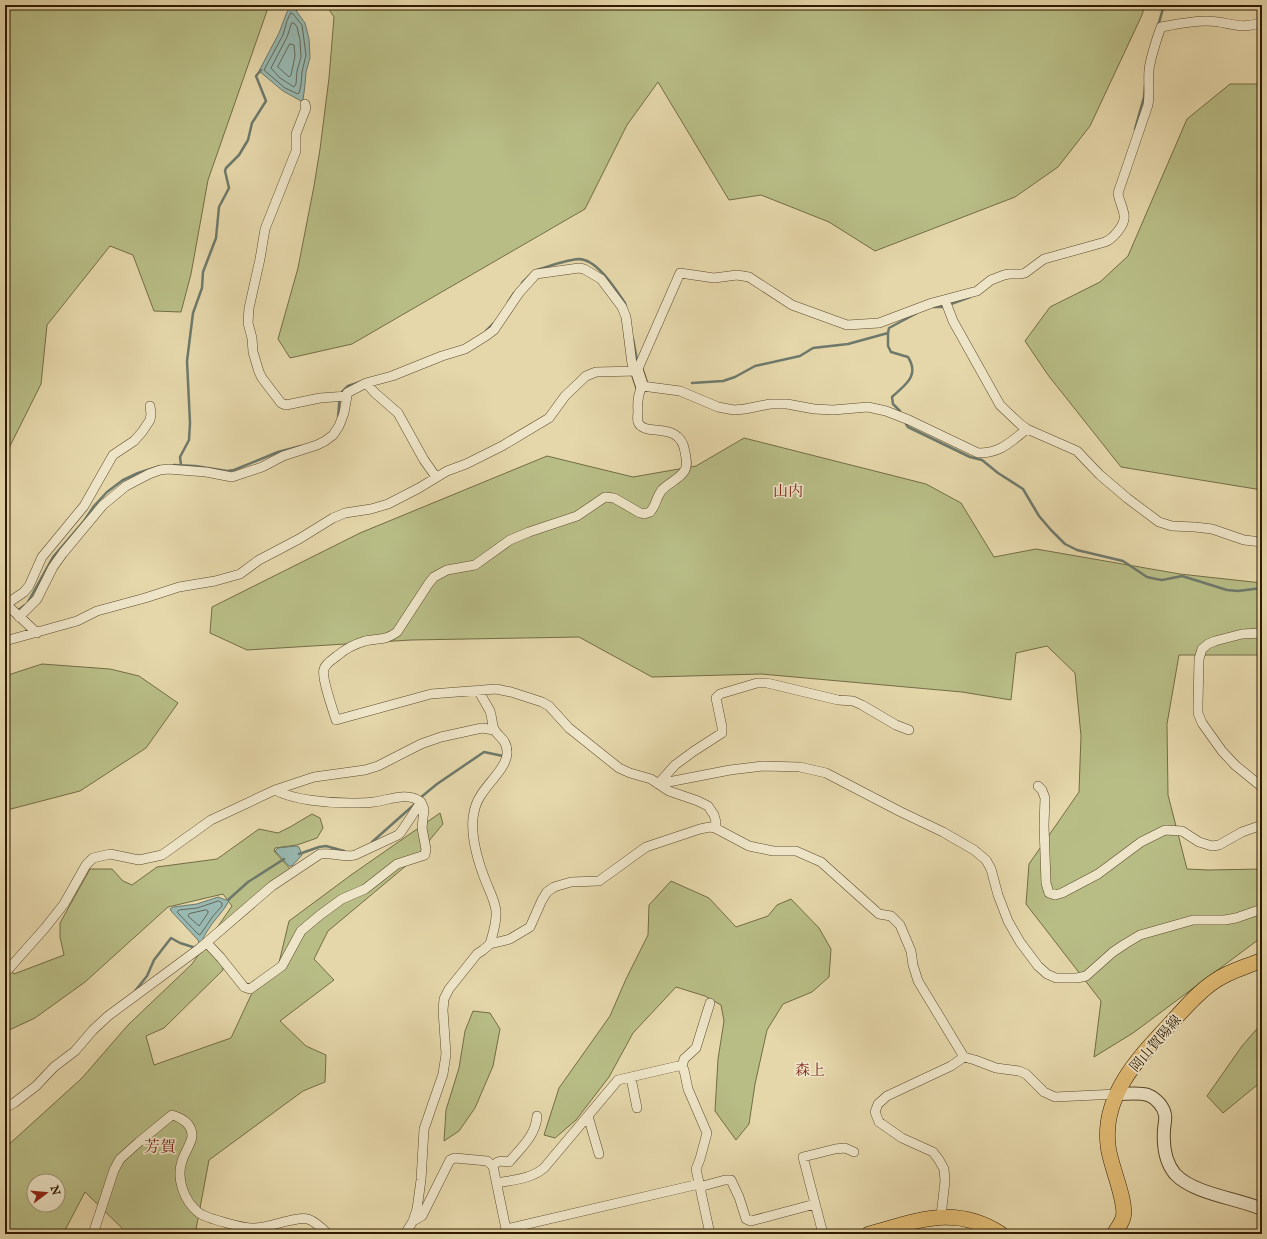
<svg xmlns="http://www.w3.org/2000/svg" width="1267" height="1239" font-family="'IM FELL English','Noto Serif JP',serif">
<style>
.green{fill:#b8bd86;stroke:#746c44;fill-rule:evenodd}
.water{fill:#98b8b1;stroke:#6e796b}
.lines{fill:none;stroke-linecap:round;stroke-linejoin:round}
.shore{stroke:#646959;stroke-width:1}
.stream{stroke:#6e796b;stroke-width:2.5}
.minor-casing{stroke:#5c492b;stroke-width:10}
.tertiary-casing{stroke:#5c492b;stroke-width:14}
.primary-casing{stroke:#2f1a01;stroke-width:16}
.minor{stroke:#eee5c8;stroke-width:9}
.tertiary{stroke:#eee5c8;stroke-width:12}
.primary{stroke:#e2bc75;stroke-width:15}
.labels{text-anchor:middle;stroke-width:3.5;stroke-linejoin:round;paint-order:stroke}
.street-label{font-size:14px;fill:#2f1a01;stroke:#eee5c8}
.neighbourhood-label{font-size:15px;fill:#7a1f14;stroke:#eee5c8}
.quarter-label{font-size:16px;fill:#7a1f14;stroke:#eee5c8}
</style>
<rect width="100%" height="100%" fill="#e5d7aa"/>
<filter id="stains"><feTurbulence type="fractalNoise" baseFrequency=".005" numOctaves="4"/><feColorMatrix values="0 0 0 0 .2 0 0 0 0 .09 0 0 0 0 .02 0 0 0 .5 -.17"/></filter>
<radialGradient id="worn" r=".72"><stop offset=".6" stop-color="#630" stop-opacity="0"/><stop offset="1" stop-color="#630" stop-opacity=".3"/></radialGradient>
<path class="green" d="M 5,5 L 269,5 L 208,180 L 191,274 L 181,312 L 154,311 L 133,255 L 110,246 L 47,325 L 41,384 L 5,456 Z
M 326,5 L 1145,5 L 1142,15 L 1090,126 L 1058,167 L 1015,197 L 875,251 L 829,222 L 761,195 L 729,200 L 658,82 L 627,125 L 585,209 L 352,344 L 290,358 L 278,339 L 298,268 L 314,186 L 320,149 L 329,78 L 334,17 Z
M 1230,84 L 1262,84 L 1262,490 L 1121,467 L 1048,375 L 1025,341 L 1050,307 L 1100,282 L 1128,256 L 1187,119 Z
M 744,438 L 926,484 L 961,503 L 994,557 L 1036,549 L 1180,574 L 1262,583 L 1262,655 L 1179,655 L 1167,724 L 1168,795 L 1187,869 L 1208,870 L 1262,869 L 1262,937 L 1133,1033 L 1094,1057 L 1101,1001 L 1026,904 L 1029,864 L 1079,792 L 1081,736 L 1075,673 L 1047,646 L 1016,653 L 1011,700 L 962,692 L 761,674 L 652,677 L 579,637 L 411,640 L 247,650 L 210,633 L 212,607 L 360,533 L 547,456 L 633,477 L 696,466 Z
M 42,664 L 110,669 L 139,676 L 178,703 L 146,748 L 80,791 L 7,810 L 5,812 L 5,676 Z
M 440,813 L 443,824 L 413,860 L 328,931 L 314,959 L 334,980 L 280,1021 L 306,1046 L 326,1055 L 325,1082 L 303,1091 L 209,1160 L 196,1229 L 202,1234 L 128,1234 L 85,1192 L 63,1234 L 5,1234 L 5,1148 L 82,1078 L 128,1025 L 192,964 L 232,906 L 223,894 L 168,907 L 85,982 L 35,1018 L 5,1032 L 5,962 L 14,974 L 64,955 L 60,937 L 60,923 L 90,869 L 112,869 L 123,881 L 132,885 L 157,867 L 217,859 L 259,829 L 278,833 L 290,827 L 312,814 L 320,818 L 323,828 L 317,838 L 297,845 L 275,848 L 274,851 L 290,869 L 208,947 L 222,962 L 223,970 L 164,1028 L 146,1036 L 154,1065 L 231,1038 L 252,993 L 277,971 L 289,921 L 351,875 ZM 34,1181 L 58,1181 L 58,1205 L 34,1205 Z
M 671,881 L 709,898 L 736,927 L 768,916 L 777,905 L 791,899 L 819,928 L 831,949 L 829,977 L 812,992 L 783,1004 L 767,1030 L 755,1084 L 749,1124 L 736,1140 L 715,1111 L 718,1059 L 724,1021 L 721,1005 L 705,996 L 676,987 L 633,1033 L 609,1077 L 576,1120 L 555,1138 L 544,1135 L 559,1088 L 610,1016 L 626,979 L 648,935 L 649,905 Z
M 473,1011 L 490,1013 L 500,1029 L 493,1066 L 475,1108 L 459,1131 L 444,1141 L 446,1110 L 459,1068 L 465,1031 Z
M 1262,1023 L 1262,1081 L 1223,1113 L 1207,1096 L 1242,1046 Z"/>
<path class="water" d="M 292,5 L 295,6 L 297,12 L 305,23 L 309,39 L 310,58 L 306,72 L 305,85 L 303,100 L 301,101 L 283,91 L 259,71 L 279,33 L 287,12 Z
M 296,846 L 299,847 L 302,855 L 292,866 L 289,866 L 275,851 L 278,848 Z
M 218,897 L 226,900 L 230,899 C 224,912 213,920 206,933 C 203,938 202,943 197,946 L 199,942 L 198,940 L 172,912 L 170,909 L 173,907 L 197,904 Z"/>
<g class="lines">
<path class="shore" d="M 291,13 L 293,14 L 302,25 L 306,55 L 302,72 L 301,85 L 299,93 L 298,94 L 285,88 L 264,70 L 283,35 L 287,21 Z
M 292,23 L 294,23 L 297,27 L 300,40 L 301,57 L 297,71 L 296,84 L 294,87 L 280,78 L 271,68 L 287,37 Z
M 290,44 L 294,45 L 295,56 L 291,75 L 289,77 L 278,67 Z
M 219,901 L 222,903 L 222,906 L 213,916 L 200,935 L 198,934 L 177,912 L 179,910 L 197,908 Z
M 206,910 L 208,911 L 208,913 L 199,926 L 188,916 L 189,914 Z"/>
<path class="stream" d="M 1158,26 L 1164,5
M 1135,129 L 1144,97 L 1145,85
M 537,270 C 549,266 566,260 579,259 C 597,259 616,290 625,303 L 626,307
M 522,283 L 533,272
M 508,302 L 514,293
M 933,307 L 943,307 L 970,297
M 486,331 L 494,323
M 888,333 L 888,346 L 891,352 L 908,357 C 920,376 905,385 892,397 L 893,404 L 900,411
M 633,339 L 637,360
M 692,383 L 723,381 L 735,377 L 755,366 L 800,356 L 813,348 L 848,344 L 888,333 L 889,328 L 917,313
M 338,417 L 340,394 L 348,386 L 360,382
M 906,424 L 908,427 L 970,457 L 982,460 L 998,473 L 1023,489 L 1039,516 L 1051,530 L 1065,544 L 1077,550 L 1123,561 L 1147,577 L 1156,579 L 1162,580 L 1182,576 L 1227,590 L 1238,591 L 1262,588
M 174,465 L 195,466 L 227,471 L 234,470 L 278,452 L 301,446
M 181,465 L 180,457 L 189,440 L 190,423 L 187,361 L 193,313 L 202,288 L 203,272 L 216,238 L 219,207 L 229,188 L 225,171 L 226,168 L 239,155 L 248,140 L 252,123 L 266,101 L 256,76 L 261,70
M 28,602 L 53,557 L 84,521 L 94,506 L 107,492 L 123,480 L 138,473 L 160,466
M 5,616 L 17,611 L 25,605
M 420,798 L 437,784 L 484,752 L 503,756
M 372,842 L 416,803
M 299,854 L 319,847 L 326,846 L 344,851
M 228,900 L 248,882 L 284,859
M 135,991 L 147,976 L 154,960 L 171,938 L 180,943 L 196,948"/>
<g class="minor-casing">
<path id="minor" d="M 305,104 L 306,108 L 296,134 L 296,151 L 265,229 L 260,259 L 249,308 L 248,323 L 252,338 L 253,352 L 259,372 L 262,378 L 281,403 L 286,405 L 320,398 L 347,396 L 347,393 L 366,383 L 392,376 L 442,356 L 465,349 L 486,336 L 494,330 L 519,293 L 536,274 L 579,268 L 584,269 L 601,279 L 622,307 L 626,317 L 632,364 L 637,371
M 945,300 L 953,321 L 1000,405 L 1020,424 L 1027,429 L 1077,451 L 1100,475 L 1127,498 L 1159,522 L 1172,526 L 1195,527 L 1212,529 L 1244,540 L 1262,542
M 637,371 L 680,273 L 714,278 L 737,275 L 749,277 L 792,305 L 847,325 L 879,323 L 932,303 L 977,291 L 991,280 L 1004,275 L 1009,274 L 1021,274 L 1025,273 L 1044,259 L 1105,242 C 1113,239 1126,224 1124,215 C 1123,207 1119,201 1118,193 L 1148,105 C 1150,93 1148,82 1149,70 C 1151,55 1156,41 1161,27 C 1177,24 1192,21 1207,21 C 1228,21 1241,31 1262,22
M 366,383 L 375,393 L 398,413 L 424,460 L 436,477
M 6,604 L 37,633
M 5,605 L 24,592 L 29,586 L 42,557 L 84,506 L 113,455 L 134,441 L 142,432 L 150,420 L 151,414 L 150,406
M 19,617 L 37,599 L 53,567 L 63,553 L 103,505 L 126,486 L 149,474 L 160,470 L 168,469 L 206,472 L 232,477 L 262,467 L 283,456 L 317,445 L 325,441 L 333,435 L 339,426 L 344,413 L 347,396
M 1262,633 L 1242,634 L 1215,641 L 1208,644 L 1202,649 L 1199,659 L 1198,704 L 1198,713 L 1202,723 L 1222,751 L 1235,765 L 1262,787
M 5,641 L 77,621 L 97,611 L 145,598 L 179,587 L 215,581 L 240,574 L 259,560 L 299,539 L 333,518 L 345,513 L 371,509 L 388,504 L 419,488 L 447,471 L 466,464 L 502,446 L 549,418 L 565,396 L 586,376 L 596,372 L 637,371
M 478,690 C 482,697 486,704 490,711 C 492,717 492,724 494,729 C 498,737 507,739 507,752 C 508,766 488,783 481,795 C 476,802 474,810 473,818 C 471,840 478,862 486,882 C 490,892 495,901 496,911 C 497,922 493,933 490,944
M 658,784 L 730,770 L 763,766 L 800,767 L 826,773 L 901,812 L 943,832 L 974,850 L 986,860 L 991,869 L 998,895 L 1008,921 L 1020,942 L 1038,966 L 1047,974 L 1056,978 L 1077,978 L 1086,976 L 1113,952 L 1125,944 L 1140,935 L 1193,920 L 1225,920 L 1236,918 L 1262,909
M 658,784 L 675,765 L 694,751 L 722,733 L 722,727 L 716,698 L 720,694 L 757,683 L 767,683 L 838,700 L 853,701 L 862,705 L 896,725 L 909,730
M 1038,786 L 1042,790 L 1045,798 L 1044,825 L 1046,883 L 1049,893 L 1055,895 L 1062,893 L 1098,874 L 1141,842 L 1165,830 L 1182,831 L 1199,842 L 1212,846 L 1219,845 L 1242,832 L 1262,825
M 715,828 L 716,822 L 714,815 L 708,806 L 698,801 L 669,791 L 651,779 L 630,773 L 619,768 L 569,728 L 549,706 L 542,702 L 511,692 L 496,689 L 431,694 L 336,720 C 333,710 321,677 324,669 C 326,663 333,659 337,656 C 345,649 355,644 365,641 C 378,638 385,641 397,632 L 429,583 L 434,577 L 447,570 L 475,565 L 510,540 L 529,532 L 577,516 L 605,497 L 614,498 L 640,513 L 644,514 L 650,512 C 656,506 656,497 662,490 C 668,483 680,479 685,470 C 688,465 686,458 685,452 C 680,419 644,438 638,422 C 637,419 638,414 638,410 C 637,401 638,395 642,386 L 680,391 L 718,407 L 734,410 L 745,409 L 770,404 L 787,404 L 814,409 L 833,410 L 868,407 L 886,411 L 909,420 L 978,453 C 1001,453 1010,442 1027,429
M 207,943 L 221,958 L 244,987 L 250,989 L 282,966 L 301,931 L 320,915 L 342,899 L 365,889 L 397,864 L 425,855 L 426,849 L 422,828 L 424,809 L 421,802
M 5,973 L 45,928 L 64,904 L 86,865 L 93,858 L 110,854 L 139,860 L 162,855 L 211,820 L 275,790 L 314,777 L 365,770 L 378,766 L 421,744 L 441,737 L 482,728 L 494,730
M 682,1067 L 684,1059 L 696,1048 L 710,1003
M 631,1078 L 637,1108
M 5,1108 L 14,1103 L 36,1086 L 54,1067 L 75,1051 L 93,1030 L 108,1016 L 200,948 L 272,886 L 320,854 C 332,852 344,858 355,855 L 398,835 L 401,832 L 421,802 C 407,791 390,800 374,802 C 367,803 358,803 350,803 C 328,803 293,800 275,790
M 588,1116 L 599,1154
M 493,1166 C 498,1160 502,1161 509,1162 C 521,1148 536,1135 537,1116
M 497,1183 C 513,1180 531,1179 544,1168 L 618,1080 L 678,1066 L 682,1067 L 684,1070 L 688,1089 L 707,1133 L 700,1159 L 696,1169 L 710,1234
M 699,1187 L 725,1180 L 731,1180 L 739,1197 L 746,1219 L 751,1221 L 815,1204
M 941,1216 L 945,1181 L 944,1169 L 939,1160 L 933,1152 L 902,1138 L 879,1122 L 875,1112 L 878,1104 L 887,1096 L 951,1066 L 964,1057
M 413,1221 L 422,1216 L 450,1160 L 455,1158 L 487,1161 L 493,1166 L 507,1234
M 506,1229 L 699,1184
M 93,1234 L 114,1170 L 120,1159 L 139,1142 L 172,1115 C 182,1118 192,1124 192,1136 C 192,1142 184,1154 182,1161 C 176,1179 184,1201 199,1213 C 206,1218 245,1229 254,1228 C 269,1228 296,1216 308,1219 C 316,1222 322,1228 328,1234
M 405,1234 L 413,1221 L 417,1209 L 421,1180 L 424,1129 L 443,1074 L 446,1054 L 443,1010 L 444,999 L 449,989 L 477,954 L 483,950 L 490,944 L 510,939 L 530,927 L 542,900 L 547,892 L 554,887 L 571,882 L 599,881 L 646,847 L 700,829 L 710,827 L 715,828 L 749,846 L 773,851 L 796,851 L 821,862 L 879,914 L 891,916 L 900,925 L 911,951 L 913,965 L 918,981 L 964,1057 L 975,1060 L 996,1068 L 1019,1071 L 1026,1074 L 1044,1092 L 1055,1097 L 1117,1094
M 823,1234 L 803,1157 L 835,1149 L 845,1148 L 854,1152"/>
</g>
<g class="tertiary-casing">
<path id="tertiary" d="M 637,371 L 642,386
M 1117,1094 C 1127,1094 1139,1092 1148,1095 C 1156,1098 1164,1107 1165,1115 C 1166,1120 1164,1126 1164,1130 C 1163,1145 1165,1162 1175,1174 C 1194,1194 1236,1198 1262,1209"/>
</g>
<g class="primary-casing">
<path id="primary" d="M 869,1234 C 917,1221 955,1204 1001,1234
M 1114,1234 C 1117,1229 1121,1224 1123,1218 C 1128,1203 1109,1163 1108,1145 C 1102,1095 1140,1056 1171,1023 C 1185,1008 1198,992 1215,981 C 1229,971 1246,967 1262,960"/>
</g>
<use href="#minor" class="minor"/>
<use href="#tertiary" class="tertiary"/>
<use href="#primary" class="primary"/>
</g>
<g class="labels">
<g class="street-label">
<text transform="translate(1155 1043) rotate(-49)" y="5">岡山賀陽線</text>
</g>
<g class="neighbourhood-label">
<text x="788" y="496">山内</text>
<text x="810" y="1075">森上</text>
</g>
<g class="quarter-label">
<text x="160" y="1152">芳賀</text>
</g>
</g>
<rect width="1267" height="1239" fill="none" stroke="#e5d7aa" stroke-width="20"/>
<rect x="6" y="6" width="1255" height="1227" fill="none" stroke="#2f1a01" stroke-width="2"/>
<rect x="10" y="10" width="1247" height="1219" fill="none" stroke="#2f1a01"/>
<g transform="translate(46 1193) rotate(74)"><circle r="19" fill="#eee5c8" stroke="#a29478"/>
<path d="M0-3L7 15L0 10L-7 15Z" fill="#8f2418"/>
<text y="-6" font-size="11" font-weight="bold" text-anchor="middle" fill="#2f1a01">N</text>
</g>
<rect width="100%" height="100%" filter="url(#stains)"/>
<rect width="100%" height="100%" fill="url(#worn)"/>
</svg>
